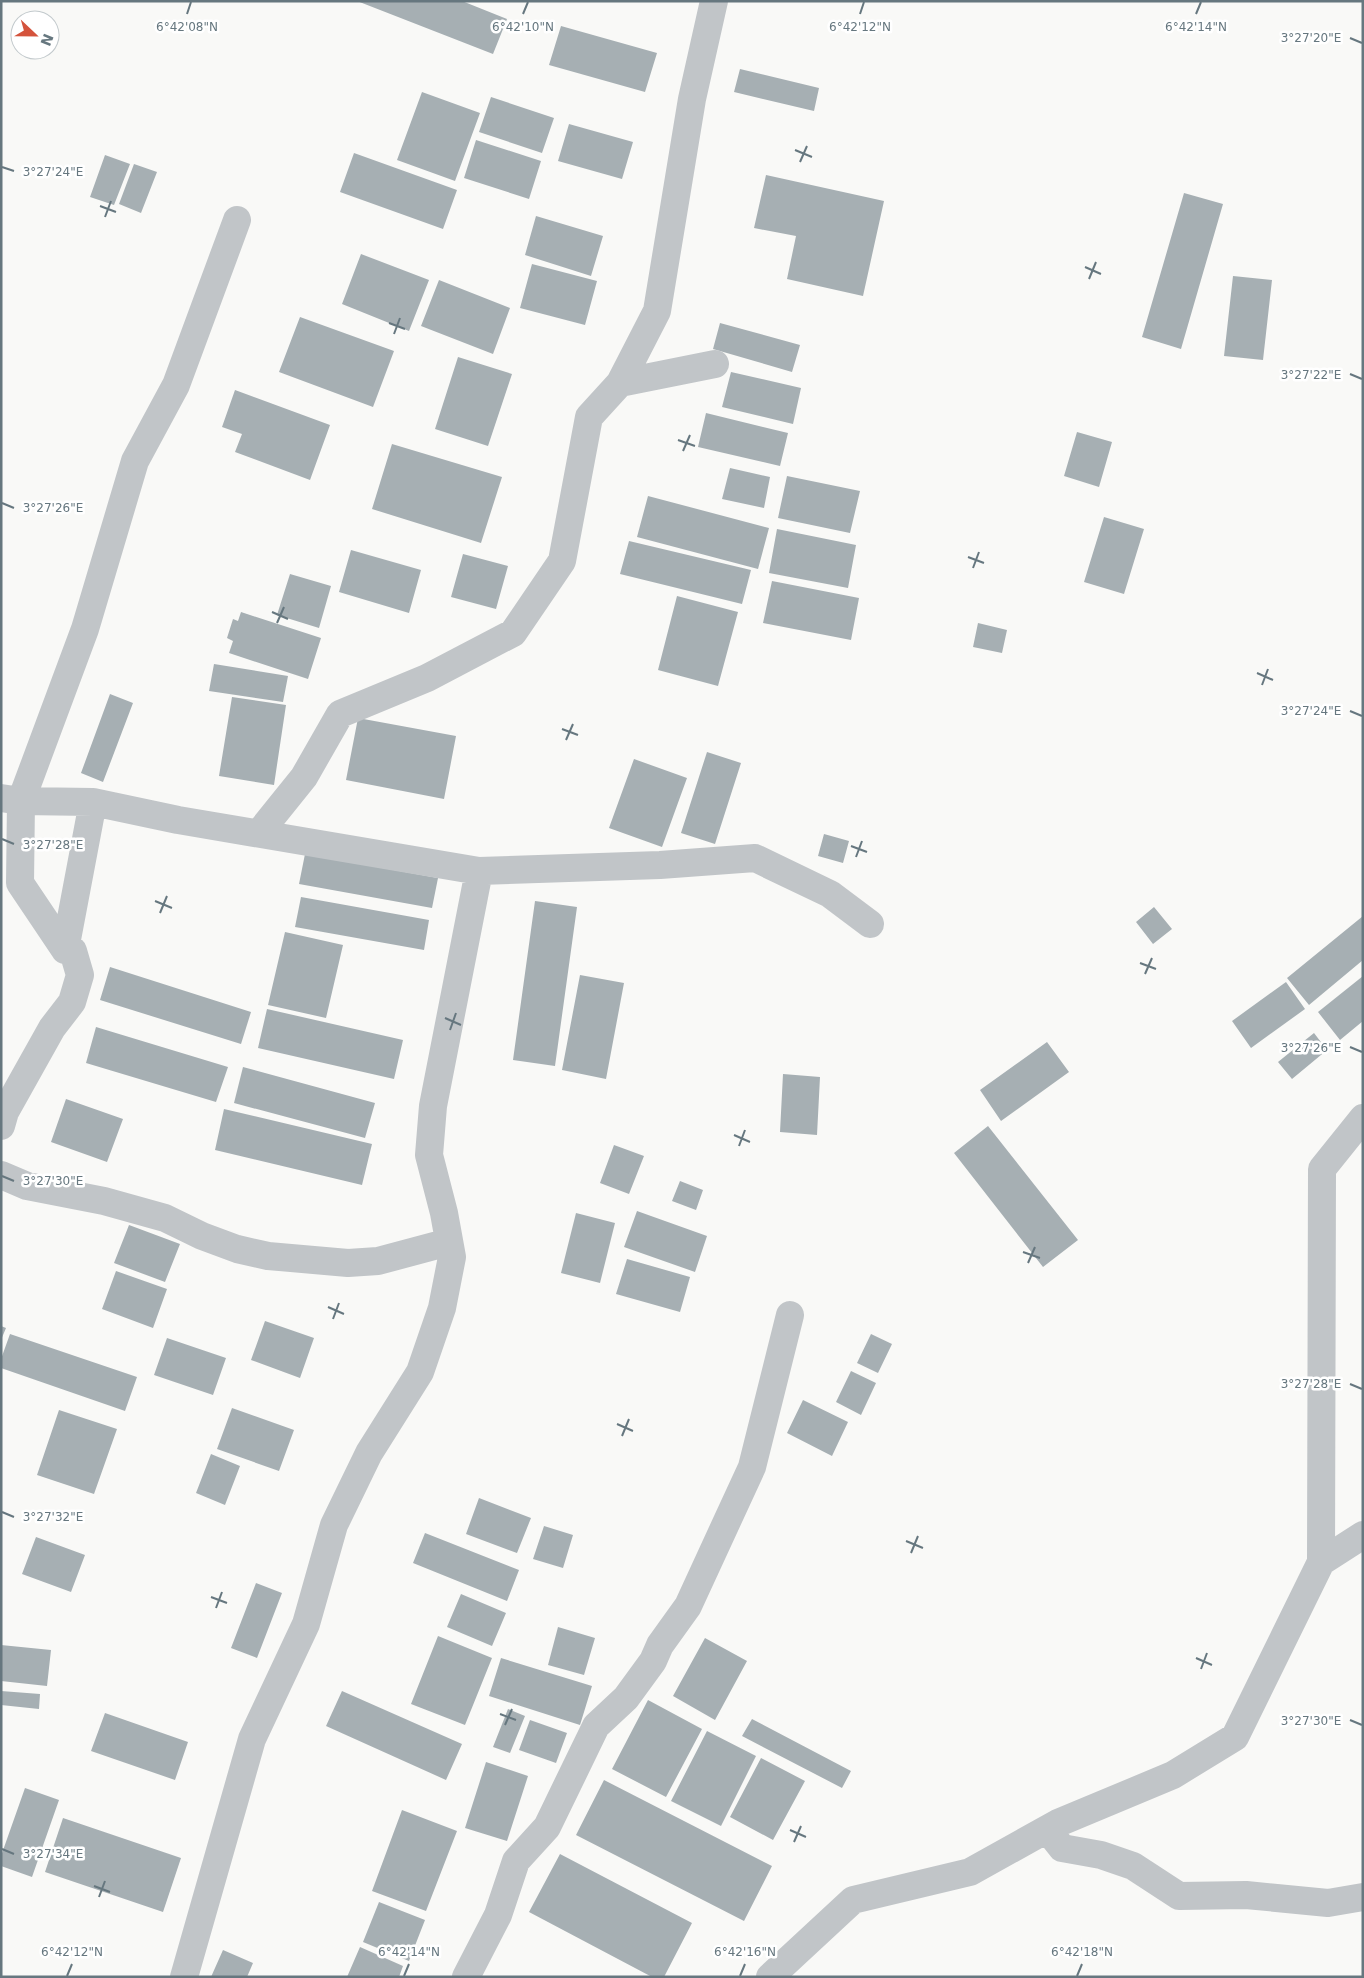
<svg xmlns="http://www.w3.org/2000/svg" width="1364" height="1978" font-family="'DejaVu Sans',sans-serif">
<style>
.building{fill:#a6afb3}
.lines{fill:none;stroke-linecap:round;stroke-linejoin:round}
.minor{stroke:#c1c5c8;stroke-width:28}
.ticks{fill:none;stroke:#66777f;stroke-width:2}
.ticks-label{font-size:12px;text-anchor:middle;fill:#66777f;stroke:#fff;stroke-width:5;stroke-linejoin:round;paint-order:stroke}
</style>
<rect width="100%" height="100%" fill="#f9f9f7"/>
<path class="building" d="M 357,1 L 462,1 L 507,19 L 493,54 Z
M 561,26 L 657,53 L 645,92 L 549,65 Z
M 740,69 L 819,88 L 814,111 L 734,92 Z
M 422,92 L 480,113 L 455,181 L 397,160 Z
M 491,97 L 554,118 L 542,153 L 479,132 Z
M 569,124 L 633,142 L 622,179 L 558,161 Z
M 476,140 L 541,161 L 529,199 L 464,178 Z
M 354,153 L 457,190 L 443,229 L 340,192 Z
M 105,155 L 130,164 L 114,205 L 90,197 Z
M 134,164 L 157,172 L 141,213 L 119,204 Z
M 766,175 L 884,201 L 863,296 L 787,279 L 796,236 L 754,228 Z
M 1184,193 L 1223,204 L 1181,349 L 1142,337 Z
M 536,216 L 603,236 L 591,276 L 525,255 Z
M 361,254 L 429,280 L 409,331 L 342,304 Z
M 532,264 L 597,281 L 585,325 L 520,308 Z
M 1233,276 L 1272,280 L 1263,360 L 1224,356 Z
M 439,280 L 510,308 L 493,354 L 421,326 Z
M 300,317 L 394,351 L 373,407 L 279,372 Z
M 720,323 L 800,345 L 792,372 L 713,349 Z
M 458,357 L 512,374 L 488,446 L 435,429 Z
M 731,372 L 801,388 L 793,424 L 722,407 Z
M 235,390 L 330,425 L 310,480 L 235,452 L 242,434 L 222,427 Z
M 706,413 L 788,433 L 780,466 L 698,447 Z
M 1077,432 L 1112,442 L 1099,487 L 1064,476 Z
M 392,444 L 502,477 L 481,543 L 372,509 Z
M 730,468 L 770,477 L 764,508 L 722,499 Z
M 787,476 L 860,491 L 850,533 L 778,518 Z
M 648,496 L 769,528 L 758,569 L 637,537 Z
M 1104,517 L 1144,529 L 1124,594 L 1084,582 Z
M 777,529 L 856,545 L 848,588 L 769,573 Z
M 629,541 L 751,570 L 742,604 L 620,574 Z
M 351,550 L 421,570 L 409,613 L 339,592 Z
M 463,554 L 508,566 L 496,609 L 451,597 Z
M 290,574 L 331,586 L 319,628 L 277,615 Z
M 772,581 L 859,598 L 851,640 L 763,623 Z
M 677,596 L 738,612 L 718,686 L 658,670 Z
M 241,612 L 321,638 L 308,679 L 229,653 L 233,641 L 227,638 L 233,619 L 238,621 Z
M 978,623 L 1007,630 L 1002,653 L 973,647 Z
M 214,664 L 288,676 L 283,702 L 209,691 Z
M 110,694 L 133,703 L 103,782 L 81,773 Z
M 232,697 L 286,705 L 274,785 L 219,776 Z
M 358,718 L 456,736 L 444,799 L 346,780 Z
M 707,752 L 741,763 L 715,844 L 681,833 Z
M 634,759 L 687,778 L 662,847 L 609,828 Z
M 824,834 L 849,841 L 843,863 L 818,856 Z
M 305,854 L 438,878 L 432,908 L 299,884 Z
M 301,897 L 429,920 L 424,950 L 295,927 Z
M 535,901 L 577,907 L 555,1066 L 513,1060 Z
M 1154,907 L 1172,929 L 1153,944 L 1136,922 Z
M 1363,916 L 1363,960 L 1309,1005 L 1287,978 Z
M 285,932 L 343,945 L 326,1018 L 268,1005 Z
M 110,967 L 251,1012 L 241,1044 L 100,1000 Z
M 580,975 L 624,983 L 606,1079 L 562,1070 Z
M 1363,976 L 1363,1021 L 1340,1040 L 1318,1012 Z
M 1286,982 L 1305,1009 L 1251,1048 L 1232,1021 Z
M 267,1009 L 403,1040 L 394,1079 L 258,1048 Z
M 96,1027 L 228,1067 L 216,1102 L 86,1063 Z
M 1314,1033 L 1327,1050 L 1292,1079 L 1278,1062 Z
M 1047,1042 L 1069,1072 L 1001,1121 L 980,1090 Z
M 243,1067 L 375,1103 L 365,1138 L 234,1103 Z
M 783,1074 L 820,1077 L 817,1135 L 780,1132 Z
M 66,1099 L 123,1119 L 107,1162 L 51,1142 Z
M 224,1109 L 372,1144 L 362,1185 L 215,1150 Z
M 988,1126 L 1078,1240 L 1043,1267 L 954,1153 Z
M 614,1145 L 644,1156 L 629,1194 L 600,1183 Z
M 680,1181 L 703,1190 L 696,1210 L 672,1201 Z
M 637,1211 L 707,1236 L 695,1272 L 624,1247 Z
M 576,1213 L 615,1223 L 600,1283 L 561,1273 Z
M 129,1225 L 180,1244 L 165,1282 L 114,1263 Z
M 627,1259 L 690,1277 L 680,1312 L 616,1294 Z
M 116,1271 L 167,1289 L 153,1328 L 102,1309 Z
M 265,1321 L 314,1338 L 300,1378 L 251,1360 Z
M 1,1326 L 6,1328 L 1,1340 Z
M 10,1334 L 137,1377 L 125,1411 L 1,1368 L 1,1359 Z
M 871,1334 L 892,1344 L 878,1373 L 857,1363 Z
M 167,1338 L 226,1358 L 213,1395 L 154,1375 Z
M 851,1371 L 876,1383 L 861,1415 L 836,1402 Z
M 803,1400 L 848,1422 L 832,1456 L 787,1433 Z
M 232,1408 L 294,1430 L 279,1471 L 217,1449 Z
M 59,1410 L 117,1429 L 94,1494 L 37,1475 Z
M 211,1454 L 240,1466 L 225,1505 L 196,1493 Z
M 479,1498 L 531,1518 L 517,1553 L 466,1534 Z
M 544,1526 L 573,1535 L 563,1568 L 533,1559 Z
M 425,1533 L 519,1570 L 507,1601 L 413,1563 Z
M 36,1537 L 85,1555 L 71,1592 L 22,1574 Z
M 256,1583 L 282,1593 L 257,1658 L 231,1648 Z
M 461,1594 L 506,1613 L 492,1646 L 447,1627 Z
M 558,1627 L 595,1638 L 584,1675 L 548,1665 Z
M 438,1636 L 492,1658 L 465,1725 L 411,1704 Z
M 705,1638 L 747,1661 L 715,1720 L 673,1696 Z
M 1,1645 L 51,1650 L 47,1686 L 1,1681 Z
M 501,1658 L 592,1686 L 580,1725 L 489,1696 Z
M 1,1691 L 40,1694 L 39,1709 L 1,1705 Z
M 342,1691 L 462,1744 L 446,1780 L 326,1726 Z
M 648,1700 L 702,1729 L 666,1797 L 612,1769 Z
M 508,1709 L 525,1716 L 510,1753 L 493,1747 Z
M 105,1713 L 188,1742 L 175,1780 L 91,1751 Z
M 752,1719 L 851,1771 L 842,1788 L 742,1736 Z
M 530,1720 L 567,1733 L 556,1763 L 519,1750 Z
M 707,1731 L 756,1756 L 721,1826 L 671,1801 Z
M 761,1758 L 805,1781 L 773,1840 L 730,1817 Z
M 486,1762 L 528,1776 L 507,1841 L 465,1828 Z
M 604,1780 L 772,1866 L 744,1921 L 576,1835 Z
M 25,1788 L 59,1800 L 32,1877 L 1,1866 L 1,1856 Z
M 402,1810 L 457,1831 L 426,1911 L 372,1891 Z
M 63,1818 L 181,1858 L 163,1912 L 45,1872 Z
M 560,1854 L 692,1923 L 664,1977 L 652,1977 L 529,1912 Z
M 379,1902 L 425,1920 L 409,1961 L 363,1942 Z
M 360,1947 L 403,1966 L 399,1977 L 347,1977 Z
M 223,1950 L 253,1963 L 247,1977 L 211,1977 Z"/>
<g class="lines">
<path class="minor" d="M 620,383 L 715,364
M 1,798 L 21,801 L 93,802 L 178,820 L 479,871 L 660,865 L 755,858 L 830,894 L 870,924
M 259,833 L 304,777 L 340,714 L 427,678 L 513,633 L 562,561 L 589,417 L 620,383 L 657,311 L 692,99 L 714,1
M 65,950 L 93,802
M 1,1126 L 5,1112 L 52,1028 L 72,1002 L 80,975 L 73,951 L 65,950 L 20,883 L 21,801 L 85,629 L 135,461 L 176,385 L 237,220
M 1,1175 L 27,1186 L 104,1201 L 165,1218 L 202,1236 L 237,1249 L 268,1256 L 348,1263 L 378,1261 L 449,1242
M 1321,1562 L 1363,1535
M 1047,1829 L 1062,1848 L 1101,1855 L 1133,1866 L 1179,1896 L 1246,1895 L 1328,1903 L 1363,1897
M 184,1977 L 252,1739 L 306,1624 L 334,1525 L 369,1453 L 420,1372 L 442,1308 L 452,1257 L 444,1213 L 429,1155 L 433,1106 L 479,871
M 466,1977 L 498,1915 L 516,1861 L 547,1827 L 596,1726 L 626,1698 L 653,1661 L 660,1645 L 688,1606 L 752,1467 L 790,1315
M 770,1977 L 853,1900 L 970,1872 L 1058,1823 L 1173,1775 L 1235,1737 L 1321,1562 L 1322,1169 L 1363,1118"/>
</g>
<path class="ticks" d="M 187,14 L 191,2M 523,14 L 528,2M 860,14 L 864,2M 1196,14 L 1201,2M 1350,38 L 1362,43M 795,150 L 812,157M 800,162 L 807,146M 2,167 L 14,171M 100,206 L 116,212M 105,217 L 111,201M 1085,267 L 1101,274M 1089,279 L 1096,262M 389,323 L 405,329M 394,334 L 400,318M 1350,374 L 1362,379M 678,440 L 695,446M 683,451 L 690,435M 2,503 L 14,508M 968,557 L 984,563M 973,568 L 979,552M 272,612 L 288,619M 277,623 L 284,607M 1257,673 L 1273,680M 1262,685 L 1268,669M 1350,711 L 1362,716M 562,729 L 578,735M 566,740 L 573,724M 2,839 L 14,844M 851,846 L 867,852M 856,857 L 862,841M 155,901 L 172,908M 160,913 L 167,896M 1140,963 L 1156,969M 1145,974 L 1152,958M 445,1018 L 461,1025M 450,1030 L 456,1013M 1350,1047 L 1362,1052M 734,1135 L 750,1142M 739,1146 L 745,1130M 2,1176 L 14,1181M 1023,1252 L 1040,1258M 1028,1263 L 1035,1247M 328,1307 L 344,1314M 333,1319 L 339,1303M 1350,1384 L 1362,1389M 617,1424 L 633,1431M 622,1436 L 629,1419M 2,1512 L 14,1517M 906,1541 L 923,1548M 911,1553 L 918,1536M 211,1597 L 227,1603M 216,1608 L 222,1592M 1196,1658 L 1212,1665M 1201,1669 L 1207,1653M 500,1714 L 516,1720M 1350,1720 L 1362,1725M 505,1725 L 512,1709M 790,1830 L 806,1837M 794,1842 L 801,1826M 2,1849 L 14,1854M 94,1886 L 110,1892M 99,1897 L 105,1881M 67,1976 L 72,1964M 404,1976 L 409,1964M 740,1976 L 745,1964M 1077,1976 L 1082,1964"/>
<g class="ticks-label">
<text x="187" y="31">6°42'08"N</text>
<text x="523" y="31">6°42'10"N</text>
<text x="860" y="31">6°42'12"N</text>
<text x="1196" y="31">6°42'14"N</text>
<text x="1311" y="42">3°27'20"E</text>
<text x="53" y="176">3°27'24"E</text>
<text x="1311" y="379">3°27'22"E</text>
<text x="53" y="512">3°27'26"E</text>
<text x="1311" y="715">3°27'24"E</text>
<text x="53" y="849">3°27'28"E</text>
<text x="1311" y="1052">3°27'26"E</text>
<text x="53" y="1185">3°27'30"E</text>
<text x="1311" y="1388">3°27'28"E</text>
<text x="53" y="1521">3°27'32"E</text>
<text x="1311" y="1725">3°27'30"E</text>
<text x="53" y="1858">3°27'34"E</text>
<text x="72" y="1956">6°42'12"N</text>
<text x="409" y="1956">6°42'14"N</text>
<text x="745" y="1956">6°42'16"N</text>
<text x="1082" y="1956">6°42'18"N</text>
</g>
<rect width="1364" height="1978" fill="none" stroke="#66777f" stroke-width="5"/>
<g transform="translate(35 35) rotate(112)"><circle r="24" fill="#ffffff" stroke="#c2c9cc"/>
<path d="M0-4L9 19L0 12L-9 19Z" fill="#d4533c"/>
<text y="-8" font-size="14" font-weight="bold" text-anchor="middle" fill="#66777f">N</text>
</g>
</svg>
